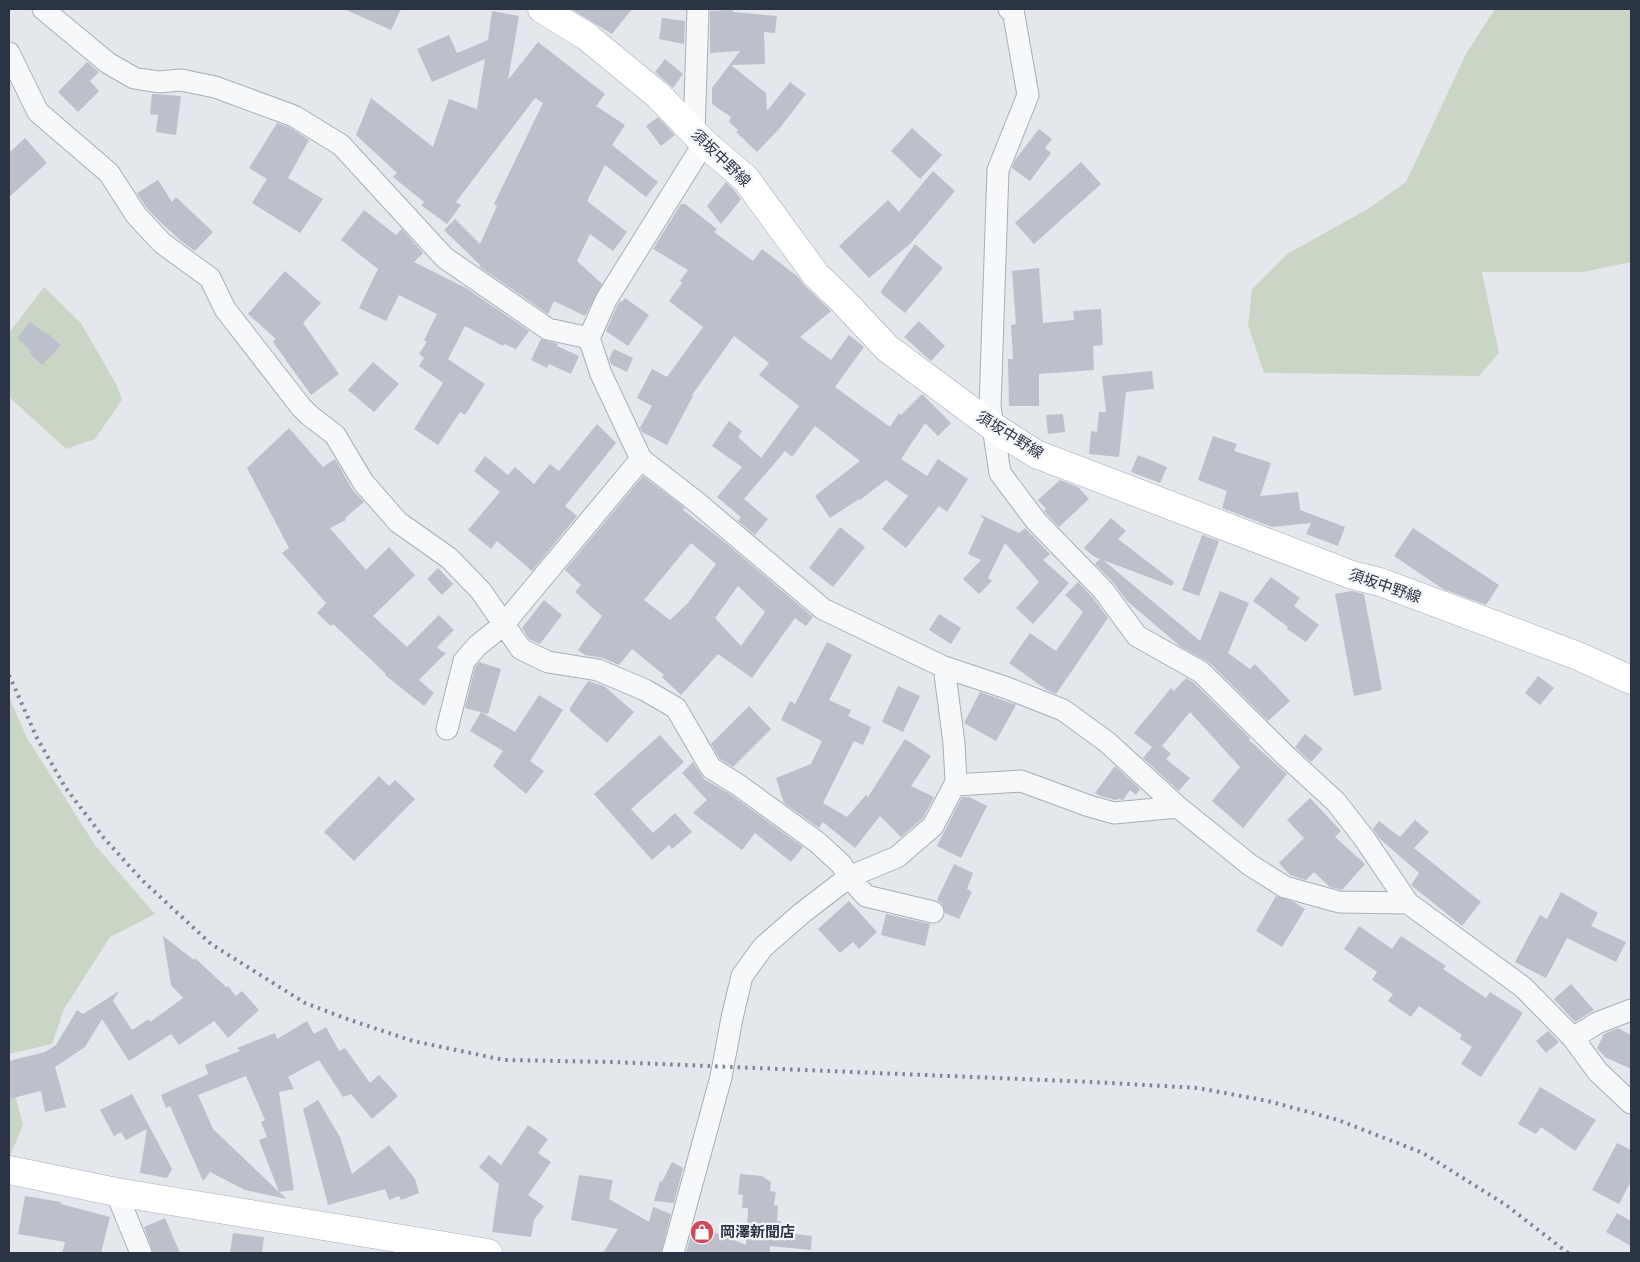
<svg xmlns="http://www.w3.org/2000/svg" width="1640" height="1262" font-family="Montserrat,'Noto Sans JP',sans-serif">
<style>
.green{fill:#c9d6c5}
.building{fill:#bbc0ca;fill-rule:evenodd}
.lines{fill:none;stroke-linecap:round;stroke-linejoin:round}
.street-casing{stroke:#a9aeb7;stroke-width:23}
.secondary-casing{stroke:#a9aeb7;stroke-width:29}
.primary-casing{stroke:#a3abb8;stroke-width:29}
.street{stroke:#f7f8fa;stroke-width:21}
.secondary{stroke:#fff;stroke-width:28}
.primary{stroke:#fff;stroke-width:28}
.rail{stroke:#7d8696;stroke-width:4;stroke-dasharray:2.5 5;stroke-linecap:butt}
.labels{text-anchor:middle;stroke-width:4.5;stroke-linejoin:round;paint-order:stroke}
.street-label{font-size:15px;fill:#2b3445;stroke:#f4f6f9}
.poi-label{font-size:15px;font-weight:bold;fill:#2b3445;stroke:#f4f6f9;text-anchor:start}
</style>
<rect width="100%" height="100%" fill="#e4e7ec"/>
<path class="green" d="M 1495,9 L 1631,9 L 1631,262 L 1583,272 L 1482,272 L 1499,353 L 1479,376 L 1264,373 L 1248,325 L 1252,289 L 1287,254 L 1368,209 L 1406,182 L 1466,54 Z
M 44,287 L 81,323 L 117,386 L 122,400 L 95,439 L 66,449 L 9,397 L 9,333 Z
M 9,697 L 27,738 L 95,845 L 155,914 L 110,937 L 64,1009 L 52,1044 L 9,1054 Z
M 9,1072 L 23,1125 L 11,1154 L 12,1170 L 9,1170 Z"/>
<path class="building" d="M 344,9 L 401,9 L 391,30 Z
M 571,9 L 632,9 L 612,34 Z
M 733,10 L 733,12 L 777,16 L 775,33 L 764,32 L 765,64 L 731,65 L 766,93 L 767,111 L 790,82 L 806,94 L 779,129 L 757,152 L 736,132 L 738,130 L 729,122 L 731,117 L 712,104 L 712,88 L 740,51 L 710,53 L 710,11 Z
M 492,11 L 519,16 L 508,80 L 538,42 L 605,94 L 596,106 L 625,125 L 612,145 L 658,182 L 646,197 L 605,165 L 587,201 L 627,232 L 613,251 L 590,234 L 577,261 L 602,284 L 585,316 L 554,301 L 548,314 L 480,267 L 480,265 L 444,230 L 455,219 L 480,244 L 497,206 L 494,204 L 543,103 L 535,98 L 456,202 L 461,205 L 447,224 L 421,205 L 424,202 L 393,177 L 397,173 L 356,135 L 371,98 L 433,147 L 449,99 L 477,109 L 485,59 L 432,82 L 417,49 L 449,35 L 457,53 L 488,40 Z
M 662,18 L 685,21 L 684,44 L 659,39 Z
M 665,59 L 683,74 L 673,88 L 655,72 Z
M 87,62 L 99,72 L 90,81 L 99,91 L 78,112 L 58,92 Z
M 152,94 L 181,96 L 176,135 L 156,132 L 158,115 L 150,114 Z
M 658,117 L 675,135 L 661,146 L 646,126 Z
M 277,123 L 289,127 L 309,140 L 288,178 L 323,199 L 300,233 L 252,203 L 267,179 L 249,168 Z
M 912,128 L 942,155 L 920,179 L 891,151 Z
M 1039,129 L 1052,139 L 1045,148 L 1051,153 L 1030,181 L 1012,168 L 1015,160 Z
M 25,138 L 47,163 L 9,197 L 9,153 Z
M 1081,162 L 1101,184 L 1034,244 L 1015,223 Z
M 933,171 L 955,191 L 910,244 L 869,278 L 839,246 L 888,200 L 899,212 Z
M 158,180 L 172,202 L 176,197 L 213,232 L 195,251 L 181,241 L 155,217 L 146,207 L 137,193 Z
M 726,182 L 734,190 L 741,199 L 721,224 L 707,206 Z
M 681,204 L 685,204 L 717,229 L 714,232 L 753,261 L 762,249 L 798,277 L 805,286 L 831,311 L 800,337 L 831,360 L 849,335 L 864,347 L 835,387 L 890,427 L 899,413 L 901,415 L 922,394 L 951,423 L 938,436 L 925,423 L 901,459 L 927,476 L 938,459 L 968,479 L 947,512 L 939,506 L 906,548 L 882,529 L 908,496 L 886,480 L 860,500 L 859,499 L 830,518 L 815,496 L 860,461 L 815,426 L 792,457 L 785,451 L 744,499 L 768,519 L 755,535 L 738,521 L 741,517 L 717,497 L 742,467 L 712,446 L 729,421 L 742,431 L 738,437 L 761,458 L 799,406 L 759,375 L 769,363 L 734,336 L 692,395 L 693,396 L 667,445 L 642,432 L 640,428 L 652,406 L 637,398 L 652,369 L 667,377 L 703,327 L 669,301 L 682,283 L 680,281 L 688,270 L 653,249 Z
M 364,210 L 396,235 L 402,229 L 423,253 L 414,262 L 466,288 L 529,331 L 516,349 L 504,344 L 503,346 L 465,326 L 448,359 L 485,384 L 465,415 L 460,412 L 438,445 L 414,429 L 443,383 L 419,366 L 424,358 L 419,354 L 427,342 L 424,340 L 437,314 L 399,295 L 386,321 L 359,308 L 378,269 L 341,240 Z
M 915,244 L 943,268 L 905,313 L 882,294 L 881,291 Z
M 1039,268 L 1043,323 L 1074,320 L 1073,311 L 1101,309 L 1103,345 L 1093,346 L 1094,370 L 1039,374 L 1039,406 L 1009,406 L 1008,359 L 1013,359 L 1011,325 L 1016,324 L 1012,271 Z
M 285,271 L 321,303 L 303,323 L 339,374 L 311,395 L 273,342 L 276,339 L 248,314 Z
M 625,298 L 649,315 L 628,346 L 606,331 L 617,306 L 620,301 L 622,302 Z
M 919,321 L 945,346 L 931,361 L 904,337 Z
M 30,322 L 46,334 L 47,333 L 61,345 L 42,365 L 29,353 L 31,351 L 17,338 Z
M 541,339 L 558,344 L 557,346 L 579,356 L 571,374 L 549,364 L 547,368 L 531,360 Z
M 614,349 L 633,358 L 627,372 L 611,364 L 609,359 Z
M 373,362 L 399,384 L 374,412 L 348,390 Z
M 1152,371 L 1154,389 L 1126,392 L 1119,457 L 1089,454 L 1091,431 L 1097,432 L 1099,412 L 1106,412 L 1102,376 Z
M 1063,414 L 1065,432 L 1048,434 L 1046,415 Z
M 597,424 L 616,443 L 565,506 L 577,516 L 532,571 L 497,541 L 491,549 L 468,530 L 500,492 L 474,471 L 485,456 L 508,475 L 515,467 L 534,484 L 550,464 L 559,471 Z
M 289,428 L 323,467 L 335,459 L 352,489 L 364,502 L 345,518 L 346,520 L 330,528 L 366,570 L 389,547 L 415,575 L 373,616 L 407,647 L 439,615 L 454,630 L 437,647 L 441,651 L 446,653 L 419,680 L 434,693 L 424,706 L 385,675 L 386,674 L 333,624 L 331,626 L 317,613 L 326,603 L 282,553 L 289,548 L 247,468 Z
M 1213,436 L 1237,444 L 1234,451 L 1271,463 L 1260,496 L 1298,492 L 1300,510 L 1345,527 L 1338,546 L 1306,534 L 1311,523 L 1272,527 L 1222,508 L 1227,491 L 1198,480 Z
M 1138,455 L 1167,467 L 1160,483 L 1131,472 Z
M 643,476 L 685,508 L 683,510 L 722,540 L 813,617 L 806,626 L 795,618 L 752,678 L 718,654 L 681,695 L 662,677 L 664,675 L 632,649 L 619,665 L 603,658 L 585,655 L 578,650 L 602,616 L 575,592 L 581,585 L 565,570 ZM 691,543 L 716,564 L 688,603 L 670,620 L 644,600 ZM 738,586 L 765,612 L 741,646 L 715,618 Z
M 1060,480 L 1078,487 L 1089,499 L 1059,527 L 1046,513 L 1044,511 L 1046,509 L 1038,500 Z
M 979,514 L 1019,533 L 1025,528 L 1050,554 L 1043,560 L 1069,583 L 1033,624 L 1016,608 L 1039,582 L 1005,543 L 988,578 L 992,581 L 979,594 L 963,579 L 981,560 L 968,554 L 984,519 Z
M 1111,518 L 1126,531 L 1118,539 L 1174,582 L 1172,586 L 1103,560 L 1200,641 L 1220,591 L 1249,603 L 1228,653 L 1250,669 L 1255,664 L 1290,701 L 1268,721 L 1210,663 L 1181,647 L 1127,601 L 1112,581 L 1095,564 L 1100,559 L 1093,556 L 1084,548 Z
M 840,527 L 865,547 L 833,587 L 809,568 Z
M 1413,528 L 1499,585 L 1486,605 L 1443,589 L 1394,556 Z
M 1202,535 L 1219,541 L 1199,596 L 1182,590 Z
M 438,568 L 453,584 L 442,595 L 427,579 Z
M 1271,577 L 1300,598 L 1294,606 L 1319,625 L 1306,642 L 1287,629 L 1288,627 L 1253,601 Z
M 1078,582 L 1093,598 L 1108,618 L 1056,694 L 1047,690 L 1009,663 L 1030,633 L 1056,651 L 1083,612 L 1065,595 Z
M 1352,591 L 1364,594 L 1382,690 L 1354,696 L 1335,594 Z
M 544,600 L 562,615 L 540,644 L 529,639 L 522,628 Z
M 939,614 L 961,628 L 951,644 L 929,630 Z
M 827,642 L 852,655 L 829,700 L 851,710 L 848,716 L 871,727 L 863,745 L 854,741 L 823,803 L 847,817 L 866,795 L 868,797 L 905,739 L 931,756 L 911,786 L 934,797 L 923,818 L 901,837 L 880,816 L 855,848 L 823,822 L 819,828 L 784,803 L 776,778 L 811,764 L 822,741 L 781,720 L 790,701 L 795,704 Z
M 479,662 L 501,669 L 488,714 L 465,708 L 475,667 Z
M 1538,676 L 1554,688 L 1540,705 L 1525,693 Z
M 1186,678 L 1193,682 L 1250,738 L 1249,740 L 1287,774 L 1243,828 L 1212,801 L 1240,767 L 1190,712 L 1162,746 L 1171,754 L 1166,759 L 1190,778 L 1179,791 L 1143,758 L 1152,747 L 1134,733 L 1171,688 L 1174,691 Z
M 588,681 L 604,686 L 634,712 L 607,743 L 570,711 L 570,708 Z
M 898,686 L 920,696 L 903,732 L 882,722 Z
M 980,692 L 1016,705 L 996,741 L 964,723 Z
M 539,695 L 563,710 L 530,761 L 544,771 L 526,794 L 493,766 L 503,751 L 470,731 L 481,712 L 515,732 Z
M 749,706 L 771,729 L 733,767 L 720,759 L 711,744 Z
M 1305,734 L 1323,749 L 1311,762 L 1295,747 Z
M 660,735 L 684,762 L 631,809 L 653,833 L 675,813 L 692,832 L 672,849 L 669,845 L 652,860 L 594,794 Z
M 693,762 L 704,779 L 730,794 L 803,847 L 791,862 L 755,833 L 742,850 L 693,813 L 707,800 L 682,773 Z
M 1115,766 L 1140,789 L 1136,795 L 1130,790 L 1123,800 L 1119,799 L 1115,800 L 1100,796 L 1095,793 Z
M 379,776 L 389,786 L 395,780 L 415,799 L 354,861 L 324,832 Z
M 962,797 L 969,797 L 987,806 L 961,858 L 937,846 Z
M 1310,798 L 1341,831 L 1335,837 L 1365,864 L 1342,890 L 1330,887 L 1314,872 L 1306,880 L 1290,875 L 1279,863 L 1304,838 L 1287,820 Z
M 1415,820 L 1429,832 L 1414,848 L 1481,902 L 1462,926 L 1411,885 L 1419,873 L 1379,838 L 1373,829 L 1379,821 L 1400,837 Z
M 954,864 L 973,873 L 967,889 L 972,892 L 959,919 L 945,913 L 942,903 L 937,900 Z
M 1561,892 L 1598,913 L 1591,926 L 1626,942 L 1616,962 L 1567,938 L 1546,978 L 1515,962 L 1540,915 L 1547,919 Z
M 1276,896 L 1294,902 L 1305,909 L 1282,947 L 1256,931 Z
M 849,901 L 877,932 L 859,949 L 853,942 L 840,953 L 818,929 Z
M 886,914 L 930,924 L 925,946 L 881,935 Z
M 1359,926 L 1392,949 L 1401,936 L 1446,966 L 1443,969 L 1486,998 L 1490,992 L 1523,1013 L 1481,1077 L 1461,1064 L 1472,1047 L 1460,1039 L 1462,1035 L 1419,1006 L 1411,1017 L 1388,1001 L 1393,994 L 1372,980 L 1377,972 L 1344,949 Z
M 163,936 L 194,960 L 195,958 L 226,987 L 228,986 L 236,996 L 242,991 L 259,1010 L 228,1038 L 214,1021 L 179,1045 L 171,1034 L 129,1061 L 102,1019 L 85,1047 L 55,1067 L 66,1107 L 45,1112 L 41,1091 L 9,1099 L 9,1061 L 45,1052 L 56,1045 L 77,1010 L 83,1014 L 119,991 L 113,1001 L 132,1030 L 149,1019 L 150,1022 L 183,998 L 171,985 Z
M 1571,984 L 1594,1010 L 1575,1022 L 1554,999 Z
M 307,1021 L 314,1034 L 326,1027 L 339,1051 L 345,1048 L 370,1083 L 379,1075 L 398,1096 L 372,1119 L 351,1094 L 343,1097 L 319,1060 L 288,1077 L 294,1089 L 279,1092 L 294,1190 L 279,1192 L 287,1199 L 245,1190 L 210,1172 L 203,1181 L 170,1106 L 166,1108 L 161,1095 L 208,1074 L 205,1065 L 240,1051 L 237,1048 L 275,1033 L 277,1039 ZM 246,1076 L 265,1120 L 261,1122 L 267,1137 L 259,1140 L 279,1192 L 213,1129 L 198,1095 Z
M 1618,1028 L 1631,1035 L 1631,1069 L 1605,1057 L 1597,1048 L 1604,1034 Z
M 1548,1031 L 1559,1042 L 1546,1053 L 1536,1041 Z
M 1540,1087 L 1596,1120 L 1575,1151 L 1541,1127 L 1536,1134 L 1518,1124 Z
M 132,1094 L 172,1169 L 167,1178 L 140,1173 L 147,1129 L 126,1140 L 121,1132 L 114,1136 L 100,1110 Z
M 318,1100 L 340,1137 L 352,1174 L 389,1145 L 415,1179 L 419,1193 L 401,1200 L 399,1196 L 389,1200 L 385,1189 L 328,1205 L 303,1109 Z
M 528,1125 L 548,1139 L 538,1153 L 551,1162 L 528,1195 L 544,1206 L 534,1220 L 531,1237 L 492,1232 L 499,1184 L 479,1167 L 489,1155 L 501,1165 Z
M 1617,1143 L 1631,1150 L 1631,1181 L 1619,1204 L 1592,1190 Z
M 672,1162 L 683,1168 L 674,1203 L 654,1201 L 660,1181 L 662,1182 Z
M 740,1174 L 762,1176 L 771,1182 L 770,1191 L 776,1192 L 774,1205 L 778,1206 L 777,1221 L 781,1221 L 780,1232 L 812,1236 L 811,1250 L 770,1246 L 770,1253 L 686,1253 L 694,1224 L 746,1245 L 748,1208 L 742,1208 L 743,1195 L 738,1194 Z
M 579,1175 L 613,1180 L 609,1199 L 649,1222 L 653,1207 L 671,1214 L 661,1253 L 603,1253 L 618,1229 L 571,1220 Z
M 25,1196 L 61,1202 L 61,1204 L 110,1217 L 101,1253 L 62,1253 L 65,1242 L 18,1234 Z
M 1617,1213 L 1631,1221 L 1631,1246 L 1606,1232 Z
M 165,1218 L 180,1253 L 153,1253 L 144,1227 Z
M 233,1233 L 264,1237 L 262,1253 L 230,1253 Z"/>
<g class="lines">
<g class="street-casing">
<path id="street" d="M 43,9 L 108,63 L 134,78 L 159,82 L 181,80 L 215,87 L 294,116 L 341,145 L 445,258 L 548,329 L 589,338 L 601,374 L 641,459 L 694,500 L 823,609 L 944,667 L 1007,688 L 1063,710 L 1107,742 L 1178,807 L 1250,865 L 1285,887 L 1339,902 L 1408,903
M 1009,9 L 1013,10 L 1028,95 L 998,170 L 990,407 L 1000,473 L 1036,521 L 1103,590 L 1137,636 L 1201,672 L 1286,756 L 1336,802 L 1364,838 L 1408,903 L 1523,987 L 1573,1038 L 1598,1072 L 1631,1103
M 9,53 L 38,112 L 109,173 L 136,215 L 162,243 L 210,278 L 225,309 L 301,407 L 309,415 L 335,435 L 363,482 L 398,522 L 449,558 L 481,591 L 521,649 L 548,662 L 598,670 L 645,690 L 676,708 L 711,768 L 737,784 L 817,842 L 841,864 L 849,877 L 866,896 L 933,912
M 694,133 L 698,9
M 589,338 L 606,300 L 704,143
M 447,729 L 464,661 L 477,646 L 503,625 L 641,459
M 955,785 L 1021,781 L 1089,806 L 1114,813 L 1178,807
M 1573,1038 L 1597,1023 L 1631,1010
M 116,1192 L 141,1253
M 673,1253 L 721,1077 L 732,1018 L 742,976 L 763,947 L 802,913 L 849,877 L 897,857 L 933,826 L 956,782 L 954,743 L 944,667"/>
</g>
<g class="secondary-casing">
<path id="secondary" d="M 9,1170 L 116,1192 L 488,1253"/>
</g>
<g class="primary-casing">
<path id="primary" d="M 542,9 L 586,36 L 659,96 L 704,143 L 746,179 L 816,275 L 842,300 L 887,348 L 992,426 L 1036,454 L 1352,575 L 1380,582 L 1578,656 L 1631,680"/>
</g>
<use href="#street" class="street"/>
<use href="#secondary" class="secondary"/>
<use href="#primary" class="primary"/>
<path class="rail" d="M 9,675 L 37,738 L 65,787 L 103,837 L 142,880 L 211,944 L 305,1003 L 350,1020 L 413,1041 L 504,1060 L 612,1062 L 1093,1082 L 1198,1088 L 1268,1101 L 1338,1120 L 1423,1153 L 1506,1205 L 1568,1253"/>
</g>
<defs>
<g id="shop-disc" transform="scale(1.25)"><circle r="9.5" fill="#d1495b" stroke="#f4f6f9"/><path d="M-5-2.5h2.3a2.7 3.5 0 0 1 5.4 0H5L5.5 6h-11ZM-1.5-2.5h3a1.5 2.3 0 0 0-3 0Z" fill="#fff"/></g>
</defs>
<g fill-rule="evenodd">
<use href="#shop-disc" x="702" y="1232"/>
</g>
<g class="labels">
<g class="street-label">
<text transform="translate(721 158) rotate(44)" y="5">須坂中野線</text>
<text transform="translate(1010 435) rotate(32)" y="5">須坂中野線</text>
<text transform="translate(1385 586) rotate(19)" y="5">須坂中野線</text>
</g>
<g class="poi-label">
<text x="720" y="1237">岡澤新聞店</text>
</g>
</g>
<rect width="1640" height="1262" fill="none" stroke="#2b3445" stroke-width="20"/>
</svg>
